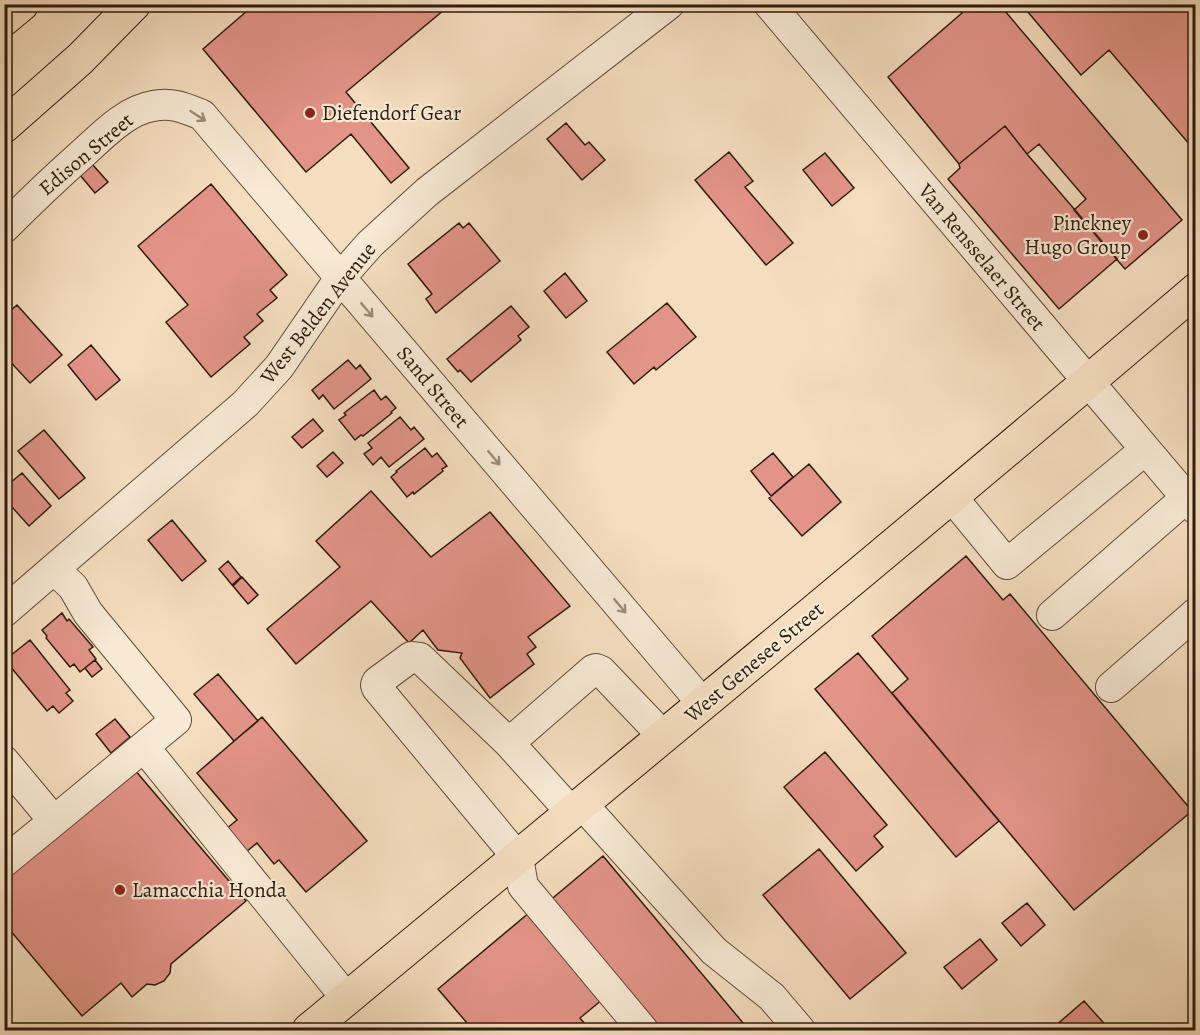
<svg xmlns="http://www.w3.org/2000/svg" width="1200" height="1035" font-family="Alegreya,serif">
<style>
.building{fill:#e39488;stroke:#2d1b0d;stroke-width:1.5}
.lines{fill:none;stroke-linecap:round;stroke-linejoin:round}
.minor-casing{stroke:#5f4c3a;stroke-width:32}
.major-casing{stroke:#2d1b0d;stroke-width:35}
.highway-casing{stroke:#2d1b0d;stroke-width:35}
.minor{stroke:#f8ead5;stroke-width:30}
.major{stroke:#f5debf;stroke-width:33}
.highway{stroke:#f5debf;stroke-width:33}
.oneway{stroke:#9d8d7b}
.poi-dot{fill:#8f2418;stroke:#f8ead5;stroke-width:2}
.labels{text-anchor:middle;stroke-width:4.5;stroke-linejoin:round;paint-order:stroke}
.poi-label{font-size:21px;fill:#2d1b0d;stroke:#f8ead5;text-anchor:start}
.street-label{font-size:21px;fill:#2d1b0d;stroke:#f8ead5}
</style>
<rect width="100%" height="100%" fill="#f5debf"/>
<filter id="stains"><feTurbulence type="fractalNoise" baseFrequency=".00333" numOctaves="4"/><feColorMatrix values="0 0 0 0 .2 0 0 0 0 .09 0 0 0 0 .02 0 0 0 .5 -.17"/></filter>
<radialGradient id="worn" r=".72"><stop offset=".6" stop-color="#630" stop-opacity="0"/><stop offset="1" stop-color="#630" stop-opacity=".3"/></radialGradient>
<path class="building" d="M 255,4 L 451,4 L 346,92 L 409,168 L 391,183 L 351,134 L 306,172 L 203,49 Z
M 954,4 L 999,4 L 1182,220 L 1125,269 L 1074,210 L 1086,199 L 1039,144 L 1027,154 L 1005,126 L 959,164 L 888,77 L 962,13 Z
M 1023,4 L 1196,4 L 1196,152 L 1109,50 L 1081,75 L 1022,5 Z
M 566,123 L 585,145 L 589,142 L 605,160 L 582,180 L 547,139 Z
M 1005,126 L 1027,154 L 1117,259 L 1059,309 L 948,179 L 960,168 L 959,164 Z
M 729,152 L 753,181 L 745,187 L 793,243 L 766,265 L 695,180 Z
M 825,153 L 854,188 L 832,206 L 803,170 Z
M 92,164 L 108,182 L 95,193 L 80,175 Z
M 211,184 L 287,275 L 270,290 L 277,298 L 257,314 L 263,321 L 244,337 L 250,344 L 211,377 L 166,322 L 188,305 L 138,246 Z
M 459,223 L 463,228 L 469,223 L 500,261 L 436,313 L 426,299 L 432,294 L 408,264 Z
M 565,273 L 587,301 L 566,318 L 544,291 Z
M 667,303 L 696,337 L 656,370 L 654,367 L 634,384 L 607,352 Z
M 17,305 L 62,355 L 30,383 L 4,355 L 4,316 Z
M 511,306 L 529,327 L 518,336 L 521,340 L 471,382 L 460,370 L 458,372 L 447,359 Z
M 91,345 L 120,380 L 96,400 L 68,365 Z
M 348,360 L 356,369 L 360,365 L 371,379 L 334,409 L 323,395 L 319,399 L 312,390 Z
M 374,390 L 381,400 L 386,396 L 396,408 L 391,412 L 392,413 L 363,436 L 361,435 L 355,440 L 339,420 L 346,415 L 344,413 Z
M 400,417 L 411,430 L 414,427 L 424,439 L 389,467 L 381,457 L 373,465 L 364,454 L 372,448 L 368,443 Z
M 313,419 L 323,431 L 302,448 L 292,437 Z
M 44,430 L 85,478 L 59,499 L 18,451 Z
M 425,448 L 432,457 L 437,453 L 447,466 L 442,469 L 443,471 L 414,494 L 413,492 L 407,497 L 391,477 L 397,472 L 396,471 Z
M 333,452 L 343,463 L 327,477 L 317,466 Z
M 773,453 L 793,477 L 771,496 L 751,471 Z
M 809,464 L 841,502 L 802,536 L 769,498 Z
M 22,473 L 51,506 L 29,526 L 4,498 L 4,488 Z
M 371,491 L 431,557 L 490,512 L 570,606 L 528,637 L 536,647 L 527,654 L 534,664 L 490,698 L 460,658 L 462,653 L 438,650 L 423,630 L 409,643 L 371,601 L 296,664 L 267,629 L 340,567 L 316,541 Z
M 172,520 L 206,561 L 182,581 L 148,540 Z
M 966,556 L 1003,600 L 1010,594 L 1192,811 L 1074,910 L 892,693 L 908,679 L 872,636 Z
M 228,561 L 241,577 L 232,585 L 219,569 Z
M 242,577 L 258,595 L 248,604 L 233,586 Z
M 62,613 L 67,621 L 69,619 L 93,647 L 89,650 L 96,659 L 80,672 L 74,664 L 70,667 L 46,638 L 47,636 L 42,630 Z
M 30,640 L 70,690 L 66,693 L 73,701 L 59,713 L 53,706 L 47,711 L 5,660 Z
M 858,653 L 999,821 L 956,857 L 815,689 Z
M 95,660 L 102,669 L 92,677 L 85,668 Z
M 218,674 L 258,721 L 234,741 L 194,694 Z
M 262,717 L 367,841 L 306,892 L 279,860 L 274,864 L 257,843 L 246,852 L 226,829 L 237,820 L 197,773 Z
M 115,719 L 130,737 L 111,753 L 96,734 Z
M 825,752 L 887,825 L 874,836 L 883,847 L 856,871 L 784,787 Z
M 134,769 L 246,901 L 171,964 L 170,973 L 164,981 L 155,985 L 147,984 L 132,997 L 121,983 L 82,1016 L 4,923 L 4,878 Z
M 819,849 L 906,953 L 850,999 L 763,895 Z
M 603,856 L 749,1030 L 656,1030 L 548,902 Z
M 1027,903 L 1045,925 L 1021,946 L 1002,923 Z
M 530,912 L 603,999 L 580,1018 L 590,1030 L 473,1030 L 438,989 Z
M 980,939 L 997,960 L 962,989 L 944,967 Z
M 1084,1001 L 1110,1030 L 1057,1030 L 1054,1027 Z"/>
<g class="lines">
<g class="minor-casing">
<path id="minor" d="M 769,4 L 1196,509
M 4,228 C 29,203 55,178 81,155 C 101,137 126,110 153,106 C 172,102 185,108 202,115 L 703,704
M 951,496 L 1007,564 L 1145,450
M 4,612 L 245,404 L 279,367 L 340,278 L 370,244 L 427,192 L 669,4
M 1052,615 L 1186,498
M 1111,687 L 1196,613
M 509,743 L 420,658 L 411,657 L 377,682 L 376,685 L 377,688 L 518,858 L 523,886 L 643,1030
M 144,747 L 347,999
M 4,761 L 54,821 L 176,720 L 88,613 L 73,587 L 54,569
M 582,804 L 714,951 L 772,997 L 800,1030
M 572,813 L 509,743 L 593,670 L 596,669 L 601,671 L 664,737
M 4,862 L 54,821"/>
</g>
<g class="major-casing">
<path id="major" d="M 309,1030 C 605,784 903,540 1196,290"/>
</g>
<g class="highway-casing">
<path id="highway" d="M 4,19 L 22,4
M 4,126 L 80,59 L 134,4"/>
</g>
<use href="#minor" class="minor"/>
<use href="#major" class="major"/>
<use href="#highway" class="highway"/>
</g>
<defs><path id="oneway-shaft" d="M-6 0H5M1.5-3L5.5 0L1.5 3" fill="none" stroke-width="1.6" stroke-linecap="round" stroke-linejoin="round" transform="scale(1.5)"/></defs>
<g class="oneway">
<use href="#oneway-shaft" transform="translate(198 116) rotate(33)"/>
<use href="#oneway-shaft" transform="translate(367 310) rotate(50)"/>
<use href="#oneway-shaft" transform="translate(494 458) rotate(50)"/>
<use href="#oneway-shaft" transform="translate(620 606) rotate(50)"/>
</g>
<g class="poi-dot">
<circle cx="310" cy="113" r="6"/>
<circle cx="1143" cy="235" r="6"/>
<circle cx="120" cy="890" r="6"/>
</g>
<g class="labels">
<g class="poi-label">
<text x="322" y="120">Diefendorf Gear</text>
<text x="1131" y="230" text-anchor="end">Pinckney<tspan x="1131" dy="24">Hugo Group</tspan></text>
<text x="132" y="897">Lamacchia Honda</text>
</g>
<g class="street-label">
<text transform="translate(86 154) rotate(-40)" y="7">Edison Street</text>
<text transform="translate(982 257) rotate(50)" y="7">Van Rensselaer Street</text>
<text transform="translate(318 313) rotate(-52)" y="7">West Belden Avenue</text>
<text transform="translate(433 387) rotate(50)" y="7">Sand Street</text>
<text transform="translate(754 662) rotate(-40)" y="7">West Genesee Street</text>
</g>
</g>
<rect width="1200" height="1035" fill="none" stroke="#f5debf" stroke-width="24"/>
<rect x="6" y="6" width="1188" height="1023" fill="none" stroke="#2d1b0d" stroke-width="3"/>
<rect x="12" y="12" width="1176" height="1011" fill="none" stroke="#2d1b0d" stroke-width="1.5"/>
<rect width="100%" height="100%" filter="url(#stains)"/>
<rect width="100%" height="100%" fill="url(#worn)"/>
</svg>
